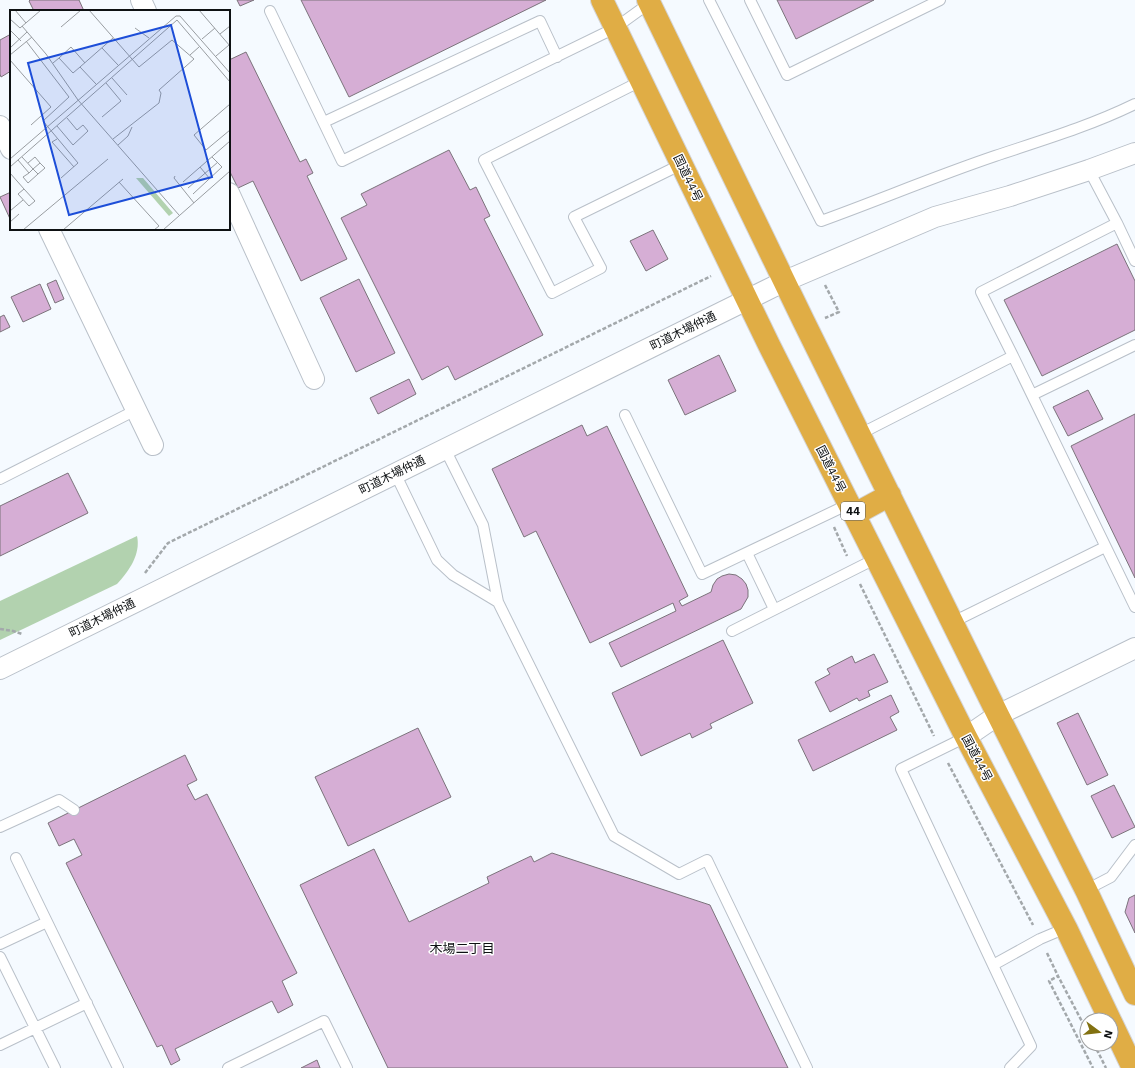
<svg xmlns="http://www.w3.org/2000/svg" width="1135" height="1068" font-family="'Work Sans','Noto Sans JP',sans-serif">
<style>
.green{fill:#b2d2af}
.building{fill:#d6aed5;stroke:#7b737b}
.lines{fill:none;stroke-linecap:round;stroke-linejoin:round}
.lane-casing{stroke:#b9c0c9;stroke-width:12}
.street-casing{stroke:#b9c0c9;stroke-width:22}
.highway-casing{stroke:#d4d4d5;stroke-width:24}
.path{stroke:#a3a8ab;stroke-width:2.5;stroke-dasharray:4 2;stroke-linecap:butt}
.lane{stroke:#fff;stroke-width:10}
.street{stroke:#fff;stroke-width:20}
.highway{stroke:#e0ad45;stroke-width:22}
.labels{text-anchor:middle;stroke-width:3;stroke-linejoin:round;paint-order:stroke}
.shield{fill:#fff;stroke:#56585a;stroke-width:1}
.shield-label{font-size:11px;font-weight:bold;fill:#0e1113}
.street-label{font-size:12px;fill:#0e1113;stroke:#fff}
.neighbourhood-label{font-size:13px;fill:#0e1113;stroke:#fff}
.inset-road{fill:none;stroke:#999da1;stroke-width:1}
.view{fill:#1d4ed8;fill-opacity:0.15;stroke:#1d4ed8;stroke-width:2}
.inset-edge{fill:none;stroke:#0e1113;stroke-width:2}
</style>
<rect width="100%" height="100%" fill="#f5faff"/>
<path class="green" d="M 137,536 C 141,554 129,571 117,584 L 0,640 L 0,601 Z"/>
<path class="building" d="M 30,0 L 79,0 L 84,11 L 34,11 L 29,1 Z
M 237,0 L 254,0 L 240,6 Z
M 301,0 L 546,0 L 349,97 Z
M 777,0 L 874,0 L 796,39 Z
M 11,34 L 11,71 L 1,77 L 0,74 L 0,40 Z
M 246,52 L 300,162 L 306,159 L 313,173 L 307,176 L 347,259 L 301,281 L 253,181 L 238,188 L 229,170 L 229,60 Z
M 449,150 L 470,190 L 476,187 L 490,216 L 484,219 L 543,335 L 455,380 L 448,366 L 422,380 L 341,218 L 367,205 L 361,194 Z
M 11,192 L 11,221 L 0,197 Z
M 653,230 L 668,259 L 646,271 L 630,241 Z
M 1117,244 L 1135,281 L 1135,330 L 1042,376 L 1004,300 Z
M 359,279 L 395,353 L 356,372 L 320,298 Z
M 56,280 L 64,299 L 55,303 L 47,284 Z
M 40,284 L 51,309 L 23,322 L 11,297 Z
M 4,315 L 10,327 L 0,332 L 0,317 Z
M 719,355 L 736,391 L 685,415 L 668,380 Z
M 409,379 L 416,394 L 378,414 L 370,398 Z
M 1088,390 L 1103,419 L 1068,436 L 1053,407 Z
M 1135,414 L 1135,578 L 1071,446 Z
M 582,425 L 587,436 L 607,426 L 688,596 L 679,601 L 682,606 L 711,592 L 713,585 L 717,579 L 722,576 L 729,574 L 736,575 L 742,579 L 746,584 L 748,590 L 748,597 L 741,609 L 621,667 L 609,643 L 676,611 L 673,603 L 590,643 L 536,531 L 524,537 L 492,469 Z
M 68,473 L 88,513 L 0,556 L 0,506 Z
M 723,640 L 753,703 L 710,724 L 712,728 L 692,738 L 690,733 L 641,756 L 612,693 Z
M 874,654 L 888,682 L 868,691 L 870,696 L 859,701 L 857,698 L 830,712 L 815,682 L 830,674 L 827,669 L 852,656 L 855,663 Z
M 891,695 L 899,712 L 890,717 L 897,730 L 813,771 L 798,740 Z
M 1078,713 L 1108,775 L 1087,785 L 1057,723 Z
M 418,728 L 451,797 L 348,846 L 315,777 Z
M 185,755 L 197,780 L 187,785 L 195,800 L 207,794 L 297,973 L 282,981 L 293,1005 L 278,1013 L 272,1001 L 175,1049 L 180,1060 L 171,1065 L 162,1045 L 157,1047 L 66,863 L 82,855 L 74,839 L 59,846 L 48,823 Z
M 1114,785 L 1135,827 L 1112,838 L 1091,796 Z
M 374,849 L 409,922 L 489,883 L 487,877 L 531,856 L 534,862 L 552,853 L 710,905 L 788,1068 L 388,1068 L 300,885 Z
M 1135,895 L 1135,933 L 1125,912 L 1129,898 Z
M 317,1060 L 320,1068 L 301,1068 Z"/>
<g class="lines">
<g class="lane-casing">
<path id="lane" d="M 709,0 L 821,221 C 879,200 936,176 995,156 C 1043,140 1090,126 1135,104
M 750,0 L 787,75 L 940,0
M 270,11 L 342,161 L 615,28 L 651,2
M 641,81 L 484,160 L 552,293 L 601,268 L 574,217 L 682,164
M 324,122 L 540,21 L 557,57
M 1117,223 L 1135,261
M 1013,356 L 1135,607
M 1032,395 L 1135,345
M 625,415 L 702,574 L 849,504
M 860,434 L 1013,356 L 981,292 L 1117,223 L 1089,170
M 445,449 L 483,525 L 498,602 L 614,836 L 679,874 L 707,860 L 807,1068
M 395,473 L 437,560 L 453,575 L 498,602
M 0,479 L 136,410
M 747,553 L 774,609
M 953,622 L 1105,547
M 732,631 L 877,558
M 966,737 L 901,769 L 1031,1046 L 1010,1068
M 0,827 L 59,800 L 74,810
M 16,858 L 118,1068
M 1086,890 L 1111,877 L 1135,845
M 0,944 L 47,922
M 0,957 L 55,1068
M 993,965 L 1040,939 L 1066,928
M 0,1045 L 87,1003
M 228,1068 L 324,1021 L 347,1068"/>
</g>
<g class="street-casing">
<path id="street" d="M 141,0 L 146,11
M 0,126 L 11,149
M 229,193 L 314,379
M 49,229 L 153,445
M 0,669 L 785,281 L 935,217 L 1010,196 L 1089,170 L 1135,153
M 966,737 L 998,715 L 1135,648"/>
</g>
<g class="highway-casing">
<path id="highway" d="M 602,0 L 769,345 L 966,737 L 1066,928 L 1110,1020
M 648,0 L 804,322 L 998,715 L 1086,890 L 1135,994
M 855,514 L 890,495
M 1111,1022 L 1133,1068"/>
</g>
<path class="path" d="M 825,285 L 839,312 L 825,318
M 834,527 L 847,556
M 145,573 L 168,543 L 711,276
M 860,584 L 934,736
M 0,629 L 13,631 L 22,634
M 948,763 L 1033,925
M 1047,953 L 1058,976
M 1087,1031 L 1058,976 L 1049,981 L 1093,1068
M 1094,1044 L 1106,1068"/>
<use href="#lane" class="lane"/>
<use href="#street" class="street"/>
<use href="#highway" class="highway"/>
</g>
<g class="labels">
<rect class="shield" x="841" y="502" width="24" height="18" rx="3"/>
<g class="shield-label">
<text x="853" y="515">44</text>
</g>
<g class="street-label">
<text transform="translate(688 178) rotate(64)" y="4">国道44号</text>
<text transform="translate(683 331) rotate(-26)" y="4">町道木場仲通</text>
<text transform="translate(831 469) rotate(63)" y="4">国道44号</text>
<text transform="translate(392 475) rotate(-26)" y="4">町道木場仲通</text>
<text transform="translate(102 618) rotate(-26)" y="4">町道木場仲通</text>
<text transform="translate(977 758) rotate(62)" y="4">国道44号</text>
</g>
<g class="neighbourhood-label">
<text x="462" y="953">木場二丁目</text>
</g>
</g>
<g transform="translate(10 10)">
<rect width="220" height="220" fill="#f5faff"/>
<path d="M 126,168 L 133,168 L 163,203 L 159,206 Z" fill="#b2d2af"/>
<path class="inset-road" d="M 5,0 L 16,13M 79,0 L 129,57 L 162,30 L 184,49 L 149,80 L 151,83 L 149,93 L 103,129M 189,0 L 220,36M 0,9 L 10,18 L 31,0M 12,16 L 36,44 L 68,90 L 169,205M 51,17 L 71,0M 125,18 L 139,28M 0,20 L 11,31M 210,24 L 220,16M 192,29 L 205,18M 16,31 L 59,87 L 33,111 L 68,153 L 51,168M 0,38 L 17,22M 92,38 L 108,55M 0,45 L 22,27M 180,45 L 189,37M 206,46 L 219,35M 49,48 L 61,37 L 75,53M 0,50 L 41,97 L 21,115M 43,53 L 49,48 L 63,63 L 70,57 L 86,74M 70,57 L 103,28M 102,68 L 117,85M 220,94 L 184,125 L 196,140 L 220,120M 92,107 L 111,91 L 96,73M 47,116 L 63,135 L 78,121 L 73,115 L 67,120 L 57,108M 47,129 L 42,132 L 64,157M 108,135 L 118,126 L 122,117M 12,147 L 23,159 L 28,164 L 18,173 L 13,167 L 19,163 L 23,159 L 30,153M 0,149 L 166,6 L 170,6 L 220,63M 8,150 L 19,163M 18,153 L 25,147 L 30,153 L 35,158 L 28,164M 0,157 L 167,10 L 220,72M 190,157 L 200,169M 0,163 L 14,179 L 25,191 L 19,196 L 8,184 L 14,179M 165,166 L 164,168 L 184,193M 109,172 L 149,216 L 144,220M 173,172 L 220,131M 178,178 L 208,152M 183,184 L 212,157 L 202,147M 0,201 L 13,190M 0,212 L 9,204M 13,220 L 98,149M 53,220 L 113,169M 153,220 L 220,161"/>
<path class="view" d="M 161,15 L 202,167 L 59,205 L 18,53 Z"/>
<rect width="220" height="220" class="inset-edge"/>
</g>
<g transform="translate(1099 1032) rotate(105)"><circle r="19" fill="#ffffff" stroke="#9fa0a1"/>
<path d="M0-3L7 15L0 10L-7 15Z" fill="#827111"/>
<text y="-6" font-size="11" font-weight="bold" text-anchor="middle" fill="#0e1113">N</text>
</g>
</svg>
